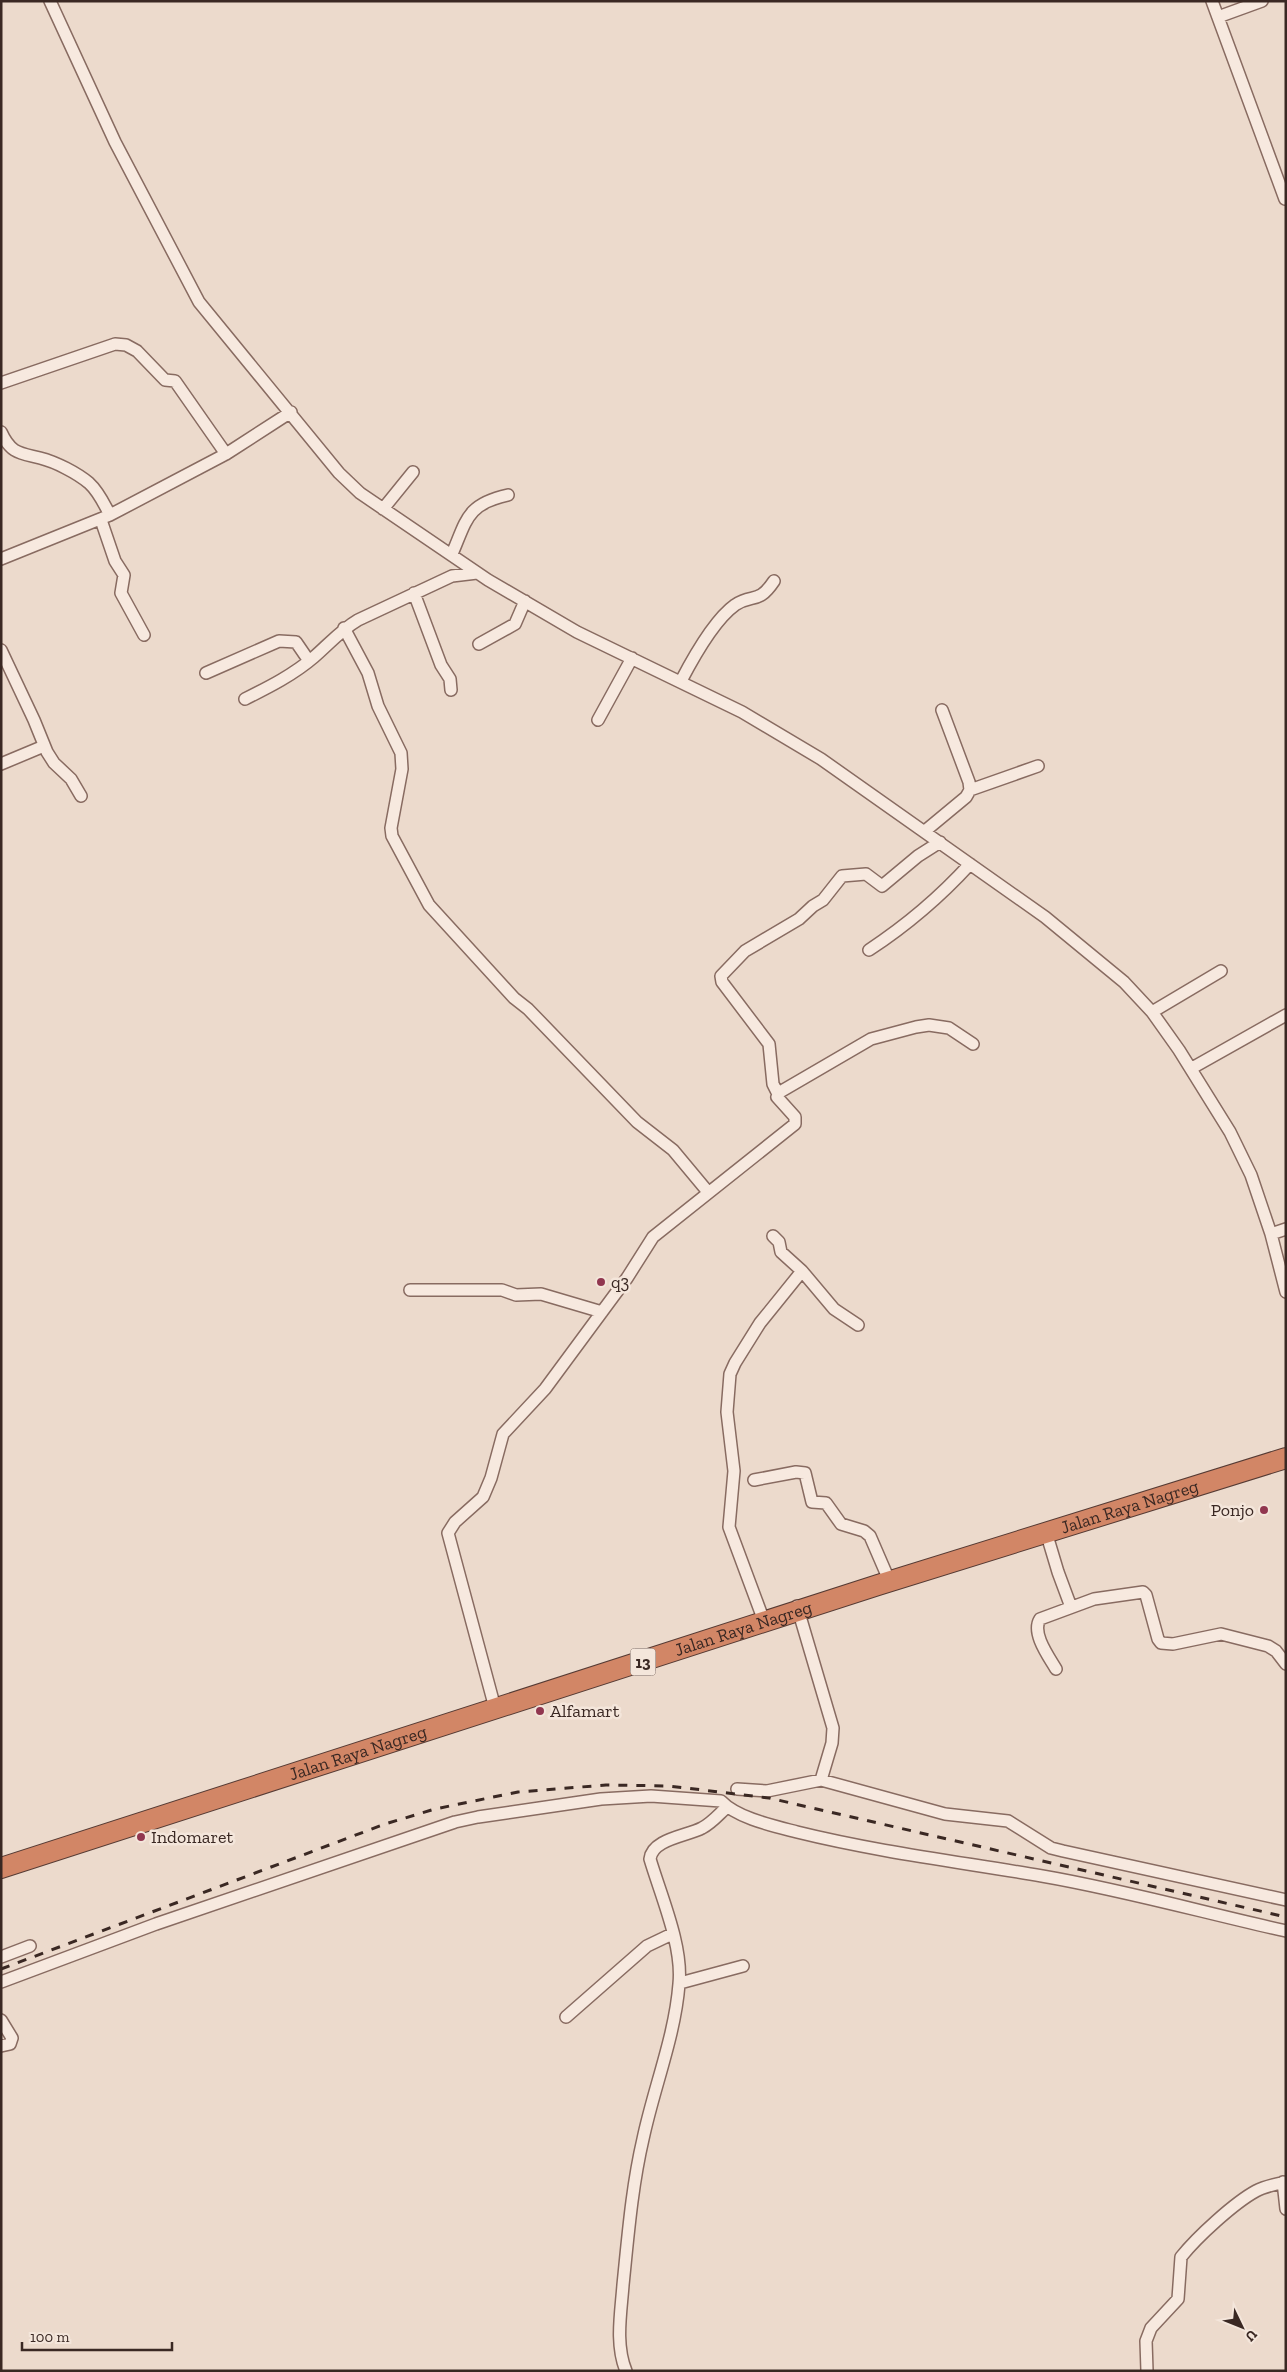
<svg xmlns="http://www.w3.org/2000/svg" width="1287" height="2372" font-family="'Zilla Slab',serif">
<style>
.lines{fill:none;stroke-linecap:round;stroke-linejoin:round}
.street-casing{stroke:#886b61;stroke-width:14}
.highway-casing{stroke:#563b34;stroke-width:22}
.street{stroke:#f7e9df;stroke-width:11}
.highway{stroke:#d28666;stroke-width:20}
.rail{stroke:#3a2823;stroke-width:3;stroke-dasharray:9 9;stroke-linecap:butt}
.poi-dot{fill:#91364f;stroke:#f4e6db;stroke-width:2}
.labels{text-anchor:middle;stroke-width:5;stroke-linejoin:round;paint-order:stroke}
.shield{fill:#f4e6db;stroke:#72615a;stroke-width:1}
.shield-label{font-size:16px;font-weight:bold;fill:#3a2823}
.poi-label{font-size:18px;fill:#3a2823;stroke:#f4e6db;text-anchor:start}
.street-label{font-size:18px;fill:#3a2823;stroke:#f4e6db}
</style>
<rect width="100%" height="100%" fill="#ecdacc"/>
<g class="lines">
<g class="street-casing">
<path id="street" d="M 50,1 L 115,142 L 199,302 L 339,473 L 360,493 L 488,580 L 577,632 L 742,712 L 821,759 L 1045,917 L 1124,982 L 1152,1012 L 1179,1050 L 1230,1132 L 1251,1175 L 1271,1234 L 1286,1292
M 1212,1 L 1285,199
M 1218,17 L 1262,1
M 1,383 L 115,344 L 126,345 L 137,351 L 165,380 L 175,381 L 226,454
M 1,432 C 11,454 20,453 40,458 C 56,462 77,473 89,483 C 99,492 104,504 110,515
M 383,509 L 413,472
M 101,520 L 115,561 L 124,575 L 121,593 L 144,635
M 452,554 C 467,519 467,504 508,495
M 1,559 L 110,515 L 226,454 L 291,412
M 414,593 L 441,665 L 450,679 L 451,690
M 344,628 L 368,673 L 378,706 L 401,753 L 402,769 L 391,828 L 392,836 L 429,905 L 514,998 L 528,1009 L 637,1122 L 673,1150 L 708,1192
M 479,644 L 515,624 L 525,601
M 1,650 L 34,720 L 47,752 L 54,763 L 71,779 L 81,796
M 206,673 L 279,641 L 296,642 L 309,661
M 681,681 C 693,658 714,620 735,605 C 753,593 758,605 774,581
M 245,699 C 269,687 293,675 314,657 C 329,644 341,630 358,620 L 452,576 L 477,573
M 598,720 L 632,658
M 1,764 L 44,746
M 970,790 L 1038,766
M 925,831 L 966,797 L 970,790 L 969,782 L 942,710
M 869,950 C 907,925 939,898 970,864
M 1152,1012 L 1221,971
M 1192,1068 L 1286,1015
M 778,1094 L 773,1084 L 769,1044 L 722,982 L 721,976 L 745,951 L 799,919 L 813,906 L 823,900 L 842,876 L 866,874 L 882,886 L 918,856 L 940,842
M 1271,1234 L 1286,1229
M 802,1271 L 834,1309 L 858,1325
M 410,1290 L 502,1290 L 516,1295 L 541,1294 L 602,1312
M 754,1480 L 796,1472 L 805,1473 L 812,1502 L 826,1503 L 841,1524 L 864,1531 L 870,1536 L 886,1573
M 1046,1532 L 1058,1572 L 1071,1607
M 797,1606 L 833,1728 L 832,1743 L 821,1780
M 761,1613 L 729,1527 L 734,1471 L 727,1412 L 730,1374 L 735,1363 L 760,1323 L 802,1271 L 781,1252 L 779,1242 L 773,1236
M 1056,1669 C 1049,1657 1031,1633 1040,1619 L 1094,1599 L 1143,1592 L 1146,1595 L 1158,1639 L 1161,1643 L 1173,1644 L 1221,1634 L 1268,1646 L 1276,1651 L 1286,1664
M 495,1708 L 448,1533 L 455,1522 L 483,1497 L 491,1478 L 503,1434 L 545,1389 L 627,1278 L 653,1237 L 795,1124 L 795,1117 L 777,1097 L 780,1092 L 871,1039 L 916,1027 L 929,1025 L 949,1028 L 973,1044
M 737,1789 L 767,1791 L 821,1780 L 945,1814 L 1008,1821 L 1051,1848 L 1063,1851 L 1286,1900
M 1,1957 L 30,1946
M 1,1982 L 156,1924 L 455,1822 L 478,1817 L 601,1799 L 651,1796 L 721,1801 C 737,1818 774,1826 797,1832 C 878,1852 960,1862 1042,1876 C 1124,1890 1205,1913 1286,1931
M 680,1983 L 743,1966
M 566,2017 L 647,1946 L 672,1934
M 1,2020 L 12,2038 L 10,2044 L 1,2046
M 1283,2182 L 1286,2209
M 626,2371 C 615,2344 621,2313 623,2285 C 628,2236 632,2186 643,2139 C 654,2087 675,2036 679,1984 C 683,1946 661,1896 650,1859 C 652,1839 687,1836 702,1828 C 712,1823 719,1814 727,1807
M 1147,2371 L 1146,2341 L 1151,2328 L 1178,2299 L 1181,2257 C 1197,2237 1234,2203 1256,2191 C 1265,2186 1276,2184 1286,2182"/>
</g>
<g class="highway-casing">
<g id="highway">
<path id="s1" d="M 1,1868 L 878,1585 L 1286,1458"/>
</g>
</g>
<use href="#street" class="street"/>
<use href="#highway" class="highway"/>
<path class="rail" d="M 1,1969 L 385,1824 L 435,1809 L 518,1792 L 606,1785 L 669,1786 L 769,1798 L 1286,1917"/>
</g>
<g class="poi-dot">
<circle cx="601" cy="1282" r="5"/>
<circle cx="1264" cy="1510" r="5"/>
<circle cx="540" cy="1711" r="5"/>
<circle cx="141" cy="1837" r="5"/>
</g>
<g class="labels">
<rect class="shield" x="630.5" y="1648.5" width="25" height="27" rx="4"/>
<g class="shield-label">
<text x="643" y="1668">13</text>
</g>
<g class="poi-label">
<text x="611" y="1288">q3</text>
<text x="1254" y="1516" text-anchor="end">Ponjo</text>
<text x="550" y="1717">Alfamart</text>
<text x="151" y="1843">Indomaret</text>
</g>
<g class="street-label">
<text dy="6" stroke="none"><textPath href="#s1" startOffset="1185">Jalan Raya Nagreg</textPath></text>
<text dy="6" stroke="none"><textPath href="#s1" startOffset="780">Jalan Raya Nagreg</textPath></text>
<text dy="6" stroke="none"><textPath href="#s1" startOffset="375">Jalan Raya Nagreg</textPath></text>
</g>
</g>
<rect width="1287" height="2372" fill="none" stroke="#3a2823" stroke-width="5"/>
<g transform="translate(1242 2327) rotate(133)" stroke="#f4e6db" stroke-width="4" paint-order="stroke">
<path d="M0-4L9 19L0 12L-9 19Z" fill="#3a2823"/>
<text y="-8" font-size="14" font-weight="bold" text-anchor="middle" fill="#3a2823">U</text>
</g>
<path d="M22 2342v8h150v-8" fill="none" stroke="#3a2823" stroke-width="2.5"/>
<text x="30" y="2342" font-size="15" fill="#3a2823" stroke="#f4e6db" stroke-width="4" paint-order="stroke">100 m</text>
</svg>
